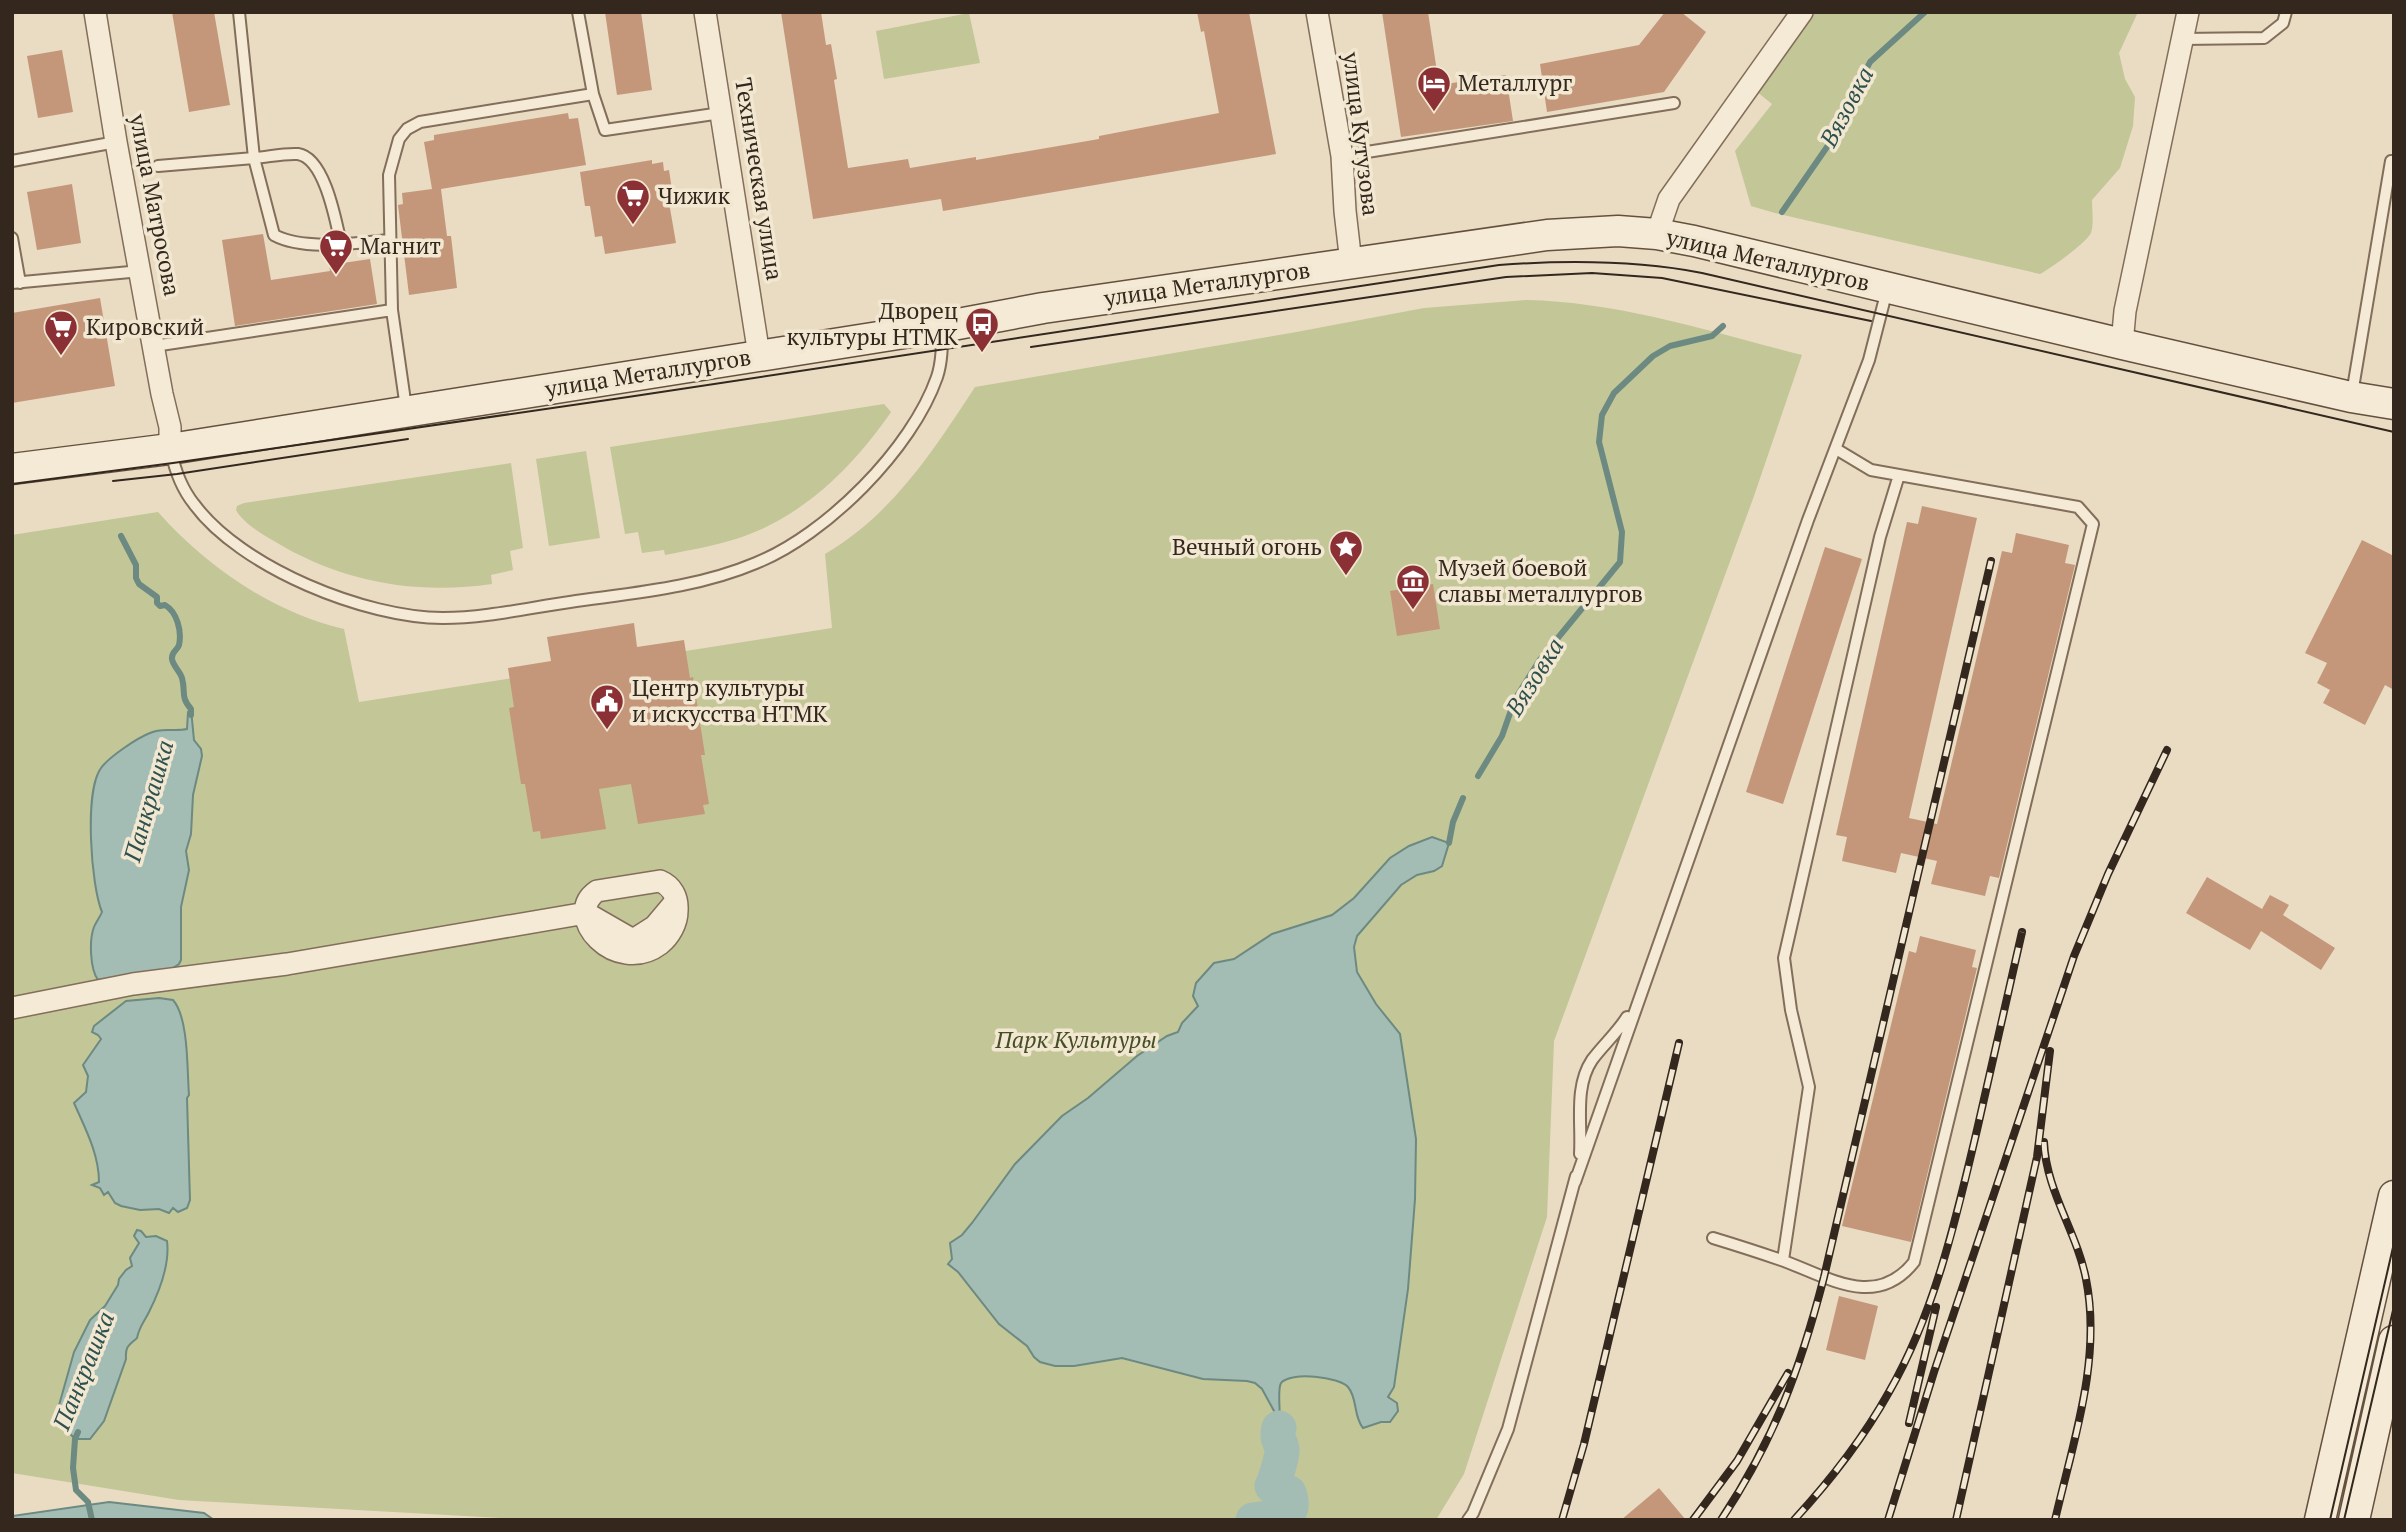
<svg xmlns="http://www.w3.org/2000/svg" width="2406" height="1532" font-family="'PT Serif',serif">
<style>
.green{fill:#c3c697}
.water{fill:#a4bdb4;stroke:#6c8a81;stroke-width:2}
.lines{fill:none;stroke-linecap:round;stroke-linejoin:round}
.stream{stroke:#6c8a81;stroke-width:6}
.river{stroke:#a4bdb4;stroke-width:35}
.building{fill:#c4977b}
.lane-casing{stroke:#826e5b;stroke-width:14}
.street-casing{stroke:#826e5b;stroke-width:24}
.secondary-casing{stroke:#64503e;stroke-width:33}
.lane{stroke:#f5ead5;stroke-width:10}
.street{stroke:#f5ead5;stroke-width:21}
.secondary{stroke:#f5ead5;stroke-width:30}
.tram{stroke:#33271e;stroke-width:2}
.rail-casing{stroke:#33271e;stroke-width:8}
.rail{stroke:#f2e7d1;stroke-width:5;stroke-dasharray:16;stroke-linecap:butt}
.labels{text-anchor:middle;stroke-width:7;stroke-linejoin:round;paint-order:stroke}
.poi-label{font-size:23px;fill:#33271e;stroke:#f2e7d1;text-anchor:start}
.street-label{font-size:23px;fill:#33271e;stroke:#f2e7d1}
.park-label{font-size:23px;font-style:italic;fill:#454e26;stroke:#f2e7d1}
.water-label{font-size:24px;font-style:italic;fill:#2e514e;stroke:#f2e7d1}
</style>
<rect width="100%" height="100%" fill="#e9dcc2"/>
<path class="green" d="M 1812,12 L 2138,12 L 2119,53 L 2125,79 L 2135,97 L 2133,126 L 2120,168 L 2092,200 C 2092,209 2094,224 2091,233 C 2086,243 2050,269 2040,274 L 1775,213 L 1751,206 L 1735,151 L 1772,104 L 1756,91 Z
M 969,13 L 980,63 L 884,79 L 876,31 Z
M 1526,300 C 1620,302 1711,332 1802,355 L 1754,496 L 1554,1041 L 1547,1217 L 1464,1474 L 1436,1520 L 535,1520 L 179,1500 L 12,1473 L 12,535 L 158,512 C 207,567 272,612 344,629 L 359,702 L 832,628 L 825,554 C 893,514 933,451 975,387 L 1291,333 L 1424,308 Z
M 884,404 L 891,412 C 854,466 803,517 739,538 C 715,546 690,550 665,555 L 664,550 L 642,553 L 638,532 L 625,534 L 610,447 Z
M 586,451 L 600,538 L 549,546 L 536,459 Z
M 511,463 L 523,548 L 510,551 L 513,570 L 491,575 L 492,584 C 415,595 341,582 274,541 C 261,533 244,524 236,510 L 237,506 L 244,503 Z"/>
<path class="water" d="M 191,709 L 194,740 L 201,749 L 202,756 L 193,795 L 191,834 L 186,851 L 189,870 L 181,907 L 181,960 L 179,964 L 170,970 L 98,980 C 90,969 89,940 94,927 C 96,922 100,917 102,912 C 91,886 84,791 101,768 C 109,757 137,738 150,733 C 162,727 174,732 187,729 L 188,712 Z
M 1432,837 L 1449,843 L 1442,866 L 1434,871 L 1417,875 L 1401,885 L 1357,936 L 1354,947 L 1357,972 L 1376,1004 L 1400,1034 L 1416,1139 L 1415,1199 L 1408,1289 L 1394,1387 L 1388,1397 L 1397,1403 L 1398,1411 L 1390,1422 L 1381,1422 L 1363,1428 C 1353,1416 1358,1399 1348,1387 C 1340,1377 1290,1371 1281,1383 C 1277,1390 1281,1410 1279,1420 L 1262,1389 L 1255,1383 L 1247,1381 L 1203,1379 L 1122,1358 L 1074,1366 L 1055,1366 L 1040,1362 L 1034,1357 L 1027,1346 L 999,1324 L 958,1272 L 948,1264 L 952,1259 L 950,1243 L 962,1235 L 972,1223 L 1015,1164 L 1062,1116 L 1088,1098 L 1137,1056 L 1167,1036 L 1178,1032 L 1182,1023 L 1198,1006 L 1193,996 L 1196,983 L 1214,963 L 1234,959 L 1272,934 L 1332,915 L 1354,898 L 1390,858 L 1409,846 Z
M 159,998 L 173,1000 C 189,1018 187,1071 189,1095 L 187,1098 L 190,1200 L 187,1208 L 178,1212 L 173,1208 L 169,1213 L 159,1209 L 140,1210 L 121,1206 L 115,1203 L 108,1192 L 104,1195 L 100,1188 L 92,1185 L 99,1182 C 99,1154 85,1128 74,1103 L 86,1092 L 88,1076 L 83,1065 L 101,1039 L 98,1035 L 92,1032 L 94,1026 L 126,1001 Z
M 137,1230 L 141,1231 L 146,1237 L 156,1236 L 167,1241 C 170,1264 159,1292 149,1312 C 144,1322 139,1327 137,1338 C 129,1345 125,1346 126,1359 L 104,1421 L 90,1439 L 75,1439 L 58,1421 L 56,1416 L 74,1352 L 90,1320 L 105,1306 L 118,1285 L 119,1279 L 126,1270 L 132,1266 L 130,1258 L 139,1243 L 134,1236 Z
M 109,1502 L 204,1513 L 214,1520 L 12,1520 L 12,1516 Z"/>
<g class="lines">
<path class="stream" d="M 1782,212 L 1827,147 L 1870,62 L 1925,12
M 121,536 L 136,565 L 136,578 L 139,584 L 157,597 L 157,603 L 160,606 L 165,605 C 177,612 182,631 179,645 C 177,651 171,652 172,659 C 173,666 180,671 182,678 C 186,693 180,696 191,709 L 191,715
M 1478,776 L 1502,736 L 1515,699 L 1539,661 L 1620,562 L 1622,532 L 1599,442 L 1602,415 L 1614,393 L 1653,356 L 1670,346 L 1712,336 L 1723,326
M 1449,843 L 1453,822 L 1463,798
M 78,1432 L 75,1439 L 73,1468 L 76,1490 L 88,1502 L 92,1520"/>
<path class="river" d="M 1253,1520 C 1273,1516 1299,1522 1289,1493 L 1272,1486 C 1275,1482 1282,1456 1282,1451 C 1282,1440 1275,1442 1279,1428"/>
</g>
<path class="building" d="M 172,12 L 214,12 L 230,105 L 189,112 Z
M 605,12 L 641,12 L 652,90 L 617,95 Z
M 781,12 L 821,12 L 826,45 L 831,44 L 837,79 L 834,80 L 848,168 L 908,159 L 910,168 L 976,157 L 976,160 L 1099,139 L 1099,136 L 1219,113 L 1204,31 L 1201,32 L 1197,12 L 1249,12 L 1276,154 L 943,211 L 941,199 L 813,219 Z
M 1382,12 L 1428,12 L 1439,85 L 1506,75 L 1513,121 L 1401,137 Z
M 1665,12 L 1681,12 L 1706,32 L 1664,92 L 1547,112 L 1540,64 L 1639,45 Z
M 62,50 L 73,112 L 38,118 L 27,56 Z
M 568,113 L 569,119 L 578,118 L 586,165 L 441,189 L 447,236 L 451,236 L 457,288 L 409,295 L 398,205 L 403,204 L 402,193 L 432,189 L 424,142 L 434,140 L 434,135 Z
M 652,160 L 652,164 L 663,162 L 664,171 L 669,170 L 672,190 L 667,191 L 676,243 L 605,254 L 602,236 L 595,237 L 590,206 L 585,206 L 580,172 Z
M 72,184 L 81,243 L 37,250 L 27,192 Z
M 263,234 L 271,280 L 330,271 L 329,265 L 370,259 L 377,304 L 235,326 L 222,240 Z
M 100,298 L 115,386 L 12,403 L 12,313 Z
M 1922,506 L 1977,518 L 1909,818 L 1937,824 L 2002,551 L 2012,553 L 2016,533 L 2069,545 L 2065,563 L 2075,565 L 1999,878 L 1990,876 L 1985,896 L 1931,884 L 1937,861 L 1901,853 L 1896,873 L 1842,861 L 1847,837 L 1836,835 L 1907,522 L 1918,524 Z
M 2362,540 L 2394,556 L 2394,690 L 2385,685 L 2365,725 L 2323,703 L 2330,690 L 2317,683 L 2327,663 L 2305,653 Z
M 1825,547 L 1862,559 L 1783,804 L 1746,792 Z
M 1433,584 L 1440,629 L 1397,636 L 1390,591 Z
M 634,623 L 637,647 L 684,640 L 690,678 L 693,677 L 705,755 L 701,755 L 709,804 L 703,805 L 705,814 L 638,824 L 631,784 L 599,789 L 606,829 L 541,839 L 540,831 L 533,832 L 525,784 L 521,784 L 509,708 L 514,707 L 508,668 L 551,661 L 547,637 Z
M 2207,877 L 2262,909 L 2270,895 L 2289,905 L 2283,915 L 2335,948 L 2321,970 L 2261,931 L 2250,950 L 2186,913 Z
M 1920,936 L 1976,950 L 1972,967 L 1977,968 L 1911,1242 L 1842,1226 L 1909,951 L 1916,953 Z
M 1839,1296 L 1878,1306 L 1865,1360 L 1826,1350 Z
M 1659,1488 L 1686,1520 L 1621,1520 Z"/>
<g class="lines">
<g class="lane-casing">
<path id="lane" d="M 239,12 L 254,158 C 268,157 284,153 298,154 C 325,158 336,222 341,244
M 2182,39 L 2264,38 L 2283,23 L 2286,12
M 593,94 L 605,130 L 721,113
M 1342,156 L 1674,103
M 12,161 L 116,142
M 158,166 L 254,158 L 274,235 C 304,251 355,243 389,240
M 12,238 L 20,283
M 12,283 L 141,271
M 154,346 L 392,310
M 2352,394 L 2391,161
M 406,408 L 392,310 L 389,175 L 399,139 L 407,129 L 420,122 L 593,94 L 578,12
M 171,451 C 175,471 182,489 194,504 C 241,568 366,618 443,618 C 485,618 528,608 570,602 C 632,593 697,588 756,563 C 826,535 912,449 937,377 C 942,362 942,346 942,330
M 1580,1154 C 1582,1123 1574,1087 1592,1060 C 1603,1045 1617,1033 1627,1017
M 1575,1182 L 1808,520 L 1869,360 L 1887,290
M 1713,1238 C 1736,1245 1758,1252 1781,1260 C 1827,1276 1875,1311 1914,1262 L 2093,524 L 2078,507 L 1871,470 L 1836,449
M 1783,1260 L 1809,1087 L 1791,1010 L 1784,958 L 1880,537 L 1899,475
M 1468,1520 L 1473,1513 L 1508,1429 L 1576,1176"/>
</g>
<g class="street-casing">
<path id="street" d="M 95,12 L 116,142 L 162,394 L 170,427 L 170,449
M 705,12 L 759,355
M 1317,12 L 1342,156 L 1345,211 L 1351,263
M 1657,234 L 1669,199 L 1802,12
M 2122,344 L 2125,311 L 2188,12
M 660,881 C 672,886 678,897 677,911 C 677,923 670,936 660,944 C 616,977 561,916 597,891 Z
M 12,1008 L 133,984 L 287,964 L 586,913 L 633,940 L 655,926 L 676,901"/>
</g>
<g class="secondary-casing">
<path id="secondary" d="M 12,469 L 170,449 L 942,327 L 1043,308 L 1547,235 L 1618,231 L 1657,234 L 1694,241 L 2122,344 L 2351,397 L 2394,404
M 2320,1520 L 2394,1196
M 2354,1520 L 2394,1341"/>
</g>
<use href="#lane" class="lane"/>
<use href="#street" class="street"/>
<use href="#secondary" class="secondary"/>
<path class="tram" d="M 1031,347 L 1506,277 L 1592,273 L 1662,278 L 1871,321
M 113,481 L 177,474 L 408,439
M 12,484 L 173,463 L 628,397 L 1499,265 C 1568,260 1635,260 1702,273 L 2394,432
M 2330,1520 L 2394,1243
M 2344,1520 L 2394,1306"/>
<g class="rail-casing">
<path id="rail" d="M 2044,1142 C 2046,1191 2077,1232 2086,1279 C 2102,1359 2073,1442 2055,1520
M 1909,1423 L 1936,1307
M 1562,1520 L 1584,1444 L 1679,1043
M 1693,1520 L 1737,1461 L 1788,1373
M 1721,1520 C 1774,1440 1800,1370 1824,1277 L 1991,561
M 1794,1520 C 1829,1482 1864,1437 1889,1392 C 1935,1312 1956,1219 1977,1130 C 1992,1064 2007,998 2022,932
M 1888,1520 L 1934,1372 L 2074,956 L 2108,874 L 2167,750
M 1956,1520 L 2037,1157 L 2050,1051"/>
</g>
<use href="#rail" class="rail"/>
</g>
<defs>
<g id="hotel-pin" transform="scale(1.75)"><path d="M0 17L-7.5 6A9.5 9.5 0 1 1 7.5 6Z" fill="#8b3135" stroke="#f2e7d1"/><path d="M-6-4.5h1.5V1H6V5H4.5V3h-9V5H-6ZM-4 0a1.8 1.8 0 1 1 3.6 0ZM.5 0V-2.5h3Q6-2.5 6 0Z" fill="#fff"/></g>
<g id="supermarket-pin" transform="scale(1.75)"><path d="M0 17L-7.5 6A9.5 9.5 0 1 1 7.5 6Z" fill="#8b3135" stroke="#f2e7d1"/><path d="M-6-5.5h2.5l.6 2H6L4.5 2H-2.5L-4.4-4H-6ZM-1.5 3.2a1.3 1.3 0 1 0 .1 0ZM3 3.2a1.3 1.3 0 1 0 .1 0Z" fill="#fff"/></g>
<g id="bus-pin" transform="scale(1.75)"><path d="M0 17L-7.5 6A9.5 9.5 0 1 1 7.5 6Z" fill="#8b3135" stroke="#f2e7d1"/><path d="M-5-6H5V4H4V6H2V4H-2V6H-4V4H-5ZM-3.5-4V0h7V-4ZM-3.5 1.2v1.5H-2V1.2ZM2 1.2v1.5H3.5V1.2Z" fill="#fff"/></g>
<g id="sight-pin" transform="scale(1.75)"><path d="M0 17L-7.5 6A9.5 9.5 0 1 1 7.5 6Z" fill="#8b3135" stroke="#f2e7d1"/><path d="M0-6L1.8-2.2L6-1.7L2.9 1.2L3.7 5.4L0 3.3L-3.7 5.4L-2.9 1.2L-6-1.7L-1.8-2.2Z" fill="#fff"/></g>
<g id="museum-pin" transform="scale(1.75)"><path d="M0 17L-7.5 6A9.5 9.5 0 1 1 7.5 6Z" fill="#8b3135" stroke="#f2e7d1"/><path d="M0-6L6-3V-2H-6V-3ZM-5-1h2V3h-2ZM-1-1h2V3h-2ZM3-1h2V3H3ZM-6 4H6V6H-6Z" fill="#fff"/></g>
<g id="civic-pin" transform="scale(1.75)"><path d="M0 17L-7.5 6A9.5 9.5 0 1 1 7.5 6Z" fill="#8b3135" stroke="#f2e7d1"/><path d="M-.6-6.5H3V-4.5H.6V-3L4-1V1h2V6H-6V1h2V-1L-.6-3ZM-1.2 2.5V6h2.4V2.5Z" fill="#fff"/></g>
</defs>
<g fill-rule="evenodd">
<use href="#hotel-pin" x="1434" y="83"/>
<use href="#supermarket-pin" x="633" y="196"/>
<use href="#supermarket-pin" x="336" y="246"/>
<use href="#bus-pin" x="982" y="324"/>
<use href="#supermarket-pin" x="61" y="327"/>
<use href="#sight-pin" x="1346" y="547"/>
<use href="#museum-pin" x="1413" y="581"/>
<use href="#civic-pin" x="607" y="701"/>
</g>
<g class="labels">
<g class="poi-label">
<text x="1458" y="91">Металлург</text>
<text x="658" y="204">Чижик</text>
<text x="360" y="254">Магнит</text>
<text x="958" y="319" text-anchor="end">Дворец<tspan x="958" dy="26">культуры НТМК</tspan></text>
<text x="86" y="335">Кировский</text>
<text x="1322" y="555" text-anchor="end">Вечный огонь</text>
<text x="1438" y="576">Музей боевой<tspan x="1438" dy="26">славы металлургов</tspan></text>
<text x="632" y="696">Центр культуры<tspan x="632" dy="26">и искусства НТМК</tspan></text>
</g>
<g class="street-label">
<text transform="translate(1361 134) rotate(83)" y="8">улица Кутузова</text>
<text transform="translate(759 179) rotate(81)" y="8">Техническая улица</text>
<text transform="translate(155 205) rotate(79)" y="8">улица Матросова</text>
<text transform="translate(1768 260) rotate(13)" y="8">улица Металлургов</text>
<text transform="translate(1207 284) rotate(-8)" y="8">улица Металлургов</text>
<text transform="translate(648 373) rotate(-9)" y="8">улица Металлургов</text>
</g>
<g class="park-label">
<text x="1076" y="1048">Парк Культуры</text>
</g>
<g class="water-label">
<text transform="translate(1847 107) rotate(-62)" y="8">Вязовка</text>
<text transform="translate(1535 677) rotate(-58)" y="8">Вязовка</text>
<text transform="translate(149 801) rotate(-74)" y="8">Панкрашка</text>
<text transform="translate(84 1371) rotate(-68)" y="8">Панкрашка</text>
</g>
</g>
<rect width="2406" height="1532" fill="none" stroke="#33271e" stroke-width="28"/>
</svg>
